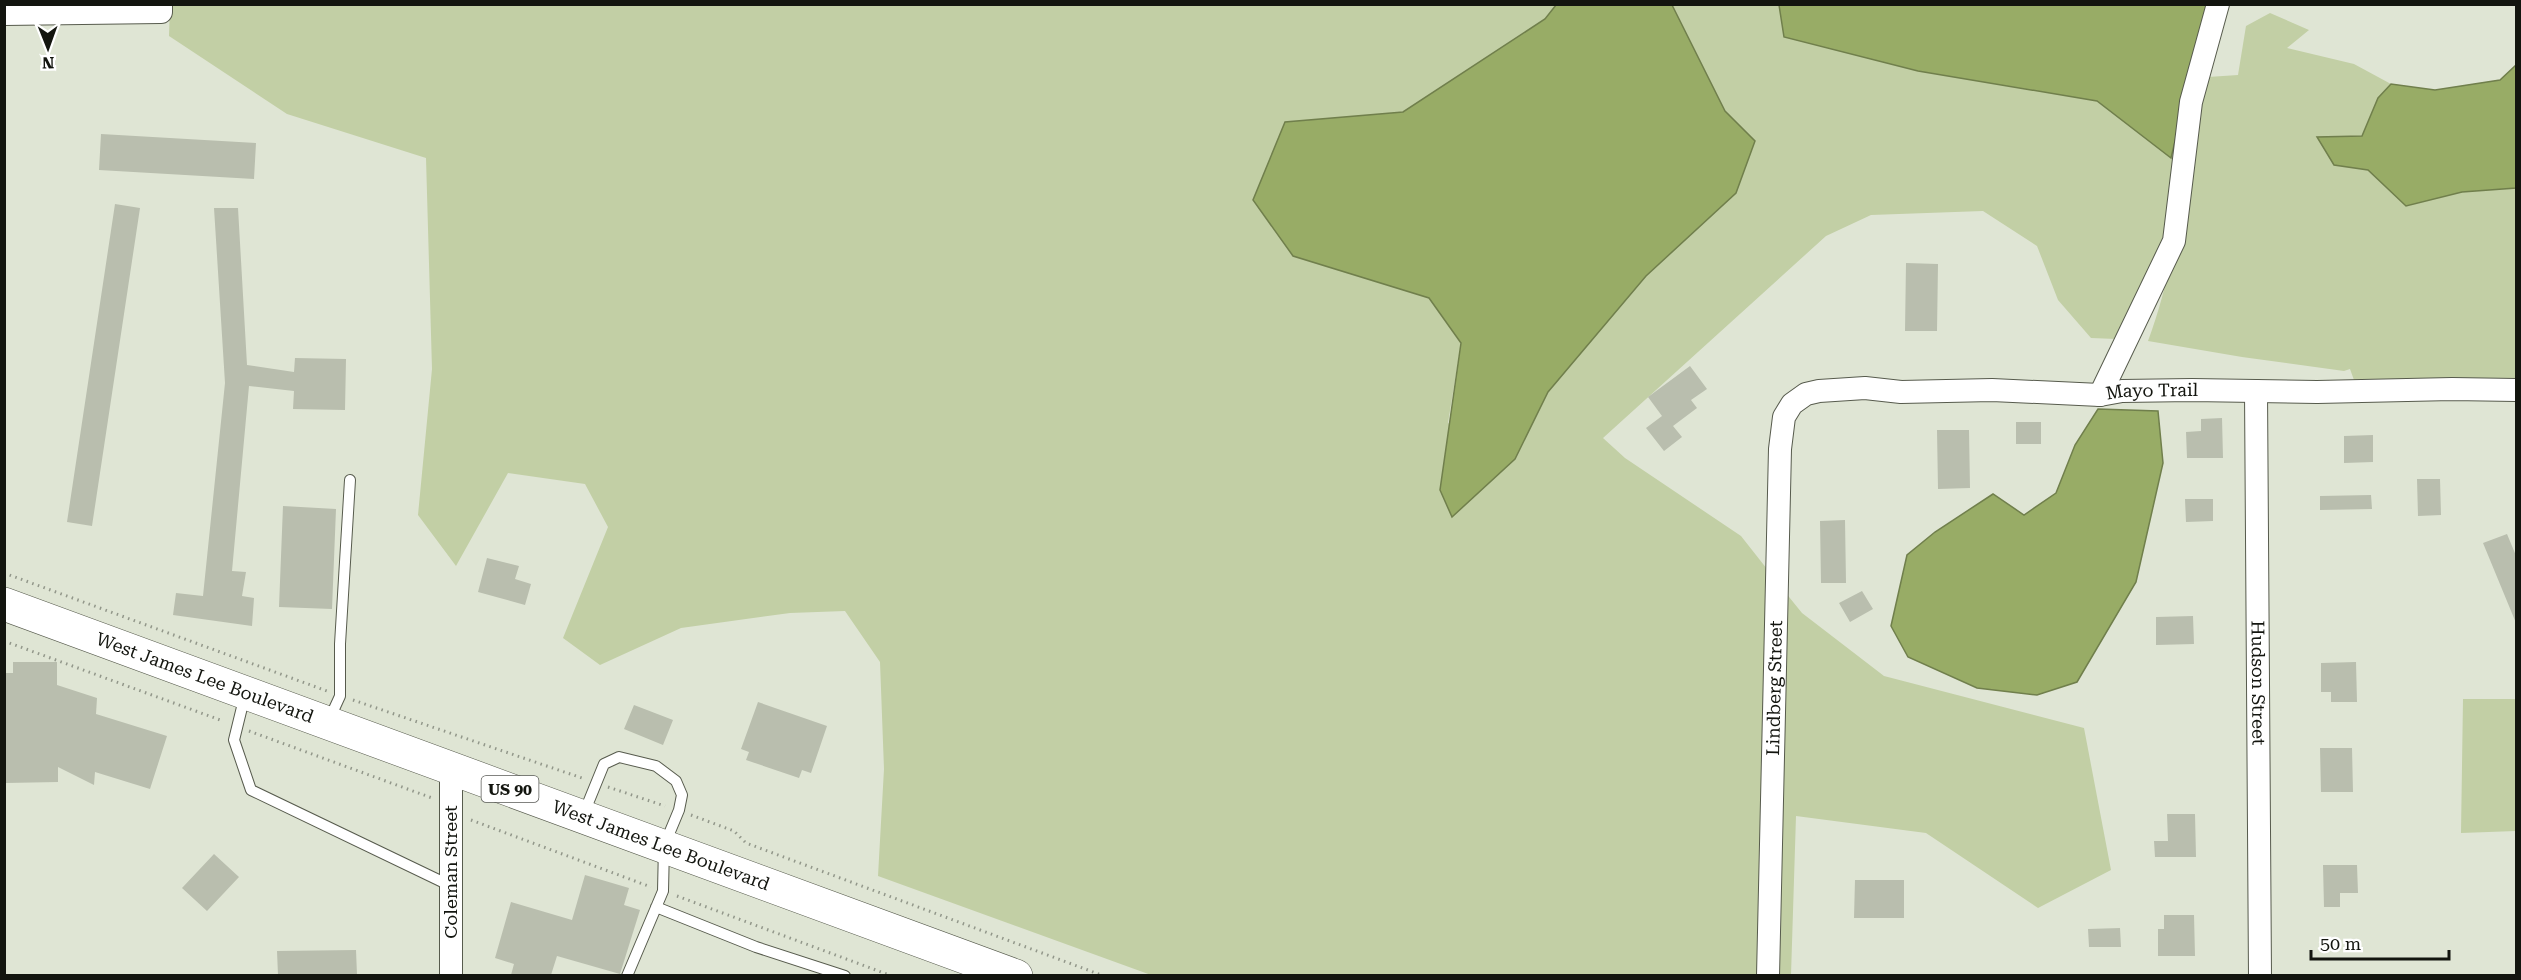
<svg xmlns="http://www.w3.org/2000/svg" width="2521" height="980" font-family="'Roboto Serif',serif">
<style>
.green{fill:#c2cfa5}
.water{fill:#98ac66;stroke:#707f4c;stroke-width:1.5}
.building{fill:#b9beae}
.lines{fill:none;stroke-linecap:round;stroke-linejoin:round}
.service-casing{stroke:#575b4d;stroke-width:12}
.minor-casing{stroke:#575b4d;stroke-width:24}
.primary-casing{stroke:#575b4d;stroke-width:34}
.path{stroke:#92978a;stroke-width:3;stroke-dasharray:1.5 4.5;stroke-linecap:butt}
.service{stroke:#fff;stroke-width:10}
.minor{stroke:#fff;stroke-width:22}
.primary{stroke:#fff;stroke-width:33}
.labels{text-anchor:middle;stroke-width:4.5;stroke-linejoin:round;paint-order:stroke}
.shield{fill:#fff;stroke:#5a5b57;stroke-width:1.5}
.shield-label{font-size:16px;font-weight:bold;fill:#13150f}
.street-label{font-size:18px;fill:#13150f;stroke:#fff}
</style>
<rect width="100%" height="100%" fill="#dfe5d4"/>
<path class="green" d="M 170,4 L 1556,5 L 1545,19 L 1403,112 L 1285,122 L 1363,276 L 1429,298 L 1461,343 L 1448,423 L 1515,459 L 1548,392 L 1646,276 L 1736,193 L 1755,141 L 1725,111 L 1672,5 L 1779,5 L 1785,37 L 1918,71 L 2097,101 L 2171,157 L 2177,135 L 2165,238 L 2116,339 L 2091,338 L 2058,300 L 2037,246 L 1983,211 L 1871,215 L 1826,236 L 1603,438 L 1625,458 L 1741,536 L 1767,569 L 1759,975 L 1151,975 L 878,876 L 884,769 L 880,662 L 845,611 L 790,613 L 681,628 L 600,665 L 563,638 L 608,527 L 585,484 L 508,473 L 456,566 L 418,515 L 432,369 L 426,158 L 287,114 L 169,36 Z
M 2270,13 L 2309,30 L 2287,48 L 2354,64 L 2391,84 L 2378,98 L 2362,136 L 2334,165 L 2368,170 L 2407,206 L 2462,192 L 2516,188 L 2516,380 L 2354,380 L 2350,369 L 2344,371 L 2242,357 L 2148,341 C 2180,256 2183,164 2208,77 L 2238,75 L 2246,26 Z
M 1785,592 L 1802,613 L 1884,676 L 2084,728 L 2111,870 L 2038,908 L 1926,833 L 1796,816 L 1791,975 L 1778,976 Z
M 2463,699 L 2516,699 L 2516,831 L 2461,833 Z"/>
<path class="water" d="M 1556,5 L 1672,5 L 1725,111 L 1755,141 L 1736,193 L 1646,276 L 1548,392 L 1515,459 L 1452,517 L 1440,490 L 1461,343 L 1429,298 L 1293,256 L 1253,200 L 1285,122 L 1403,112 L 1545,19 Z
M 1779,5 L 2208,5 L 2171,158 L 2097,101 L 1918,71 L 1784,37 Z
M 2516,65 L 2516,188 L 2462,192 L 2406,206 L 2368,170 L 2334,165 L 2317,137 L 2362,136 L 2378,98 L 2391,84 L 2435,90 L 2500,80 Z
M 2098,409 L 2158,411 L 2163,463 L 2136,582 L 2077,682 L 2037,695 L 1977,688 L 1908,657 L 1891,626 L 1907,555 L 1935,532 L 1993,494 L 2024,515 L 2056,493 L 2075,445 Z"/>
<path class="building" d="M 101,134 L 256,143 L 254,179 L 99,170 Z
M 115,204 L 140,208 L 92,526 L 67,522 Z
M 214,208 L 238,208 L 247,365 L 294,372 L 295,358 L 346,359 L 345,410 L 293,409 L 294,391 L 249,386 L 232,571 L 246,572 L 242,596 L 254,598 L 252,626 L 173,615 L 176,593 L 203,596 L 225,383 Z
M 1906,263 L 1938,264 L 1937,331 L 1905,331 Z
M 1690,366 L 1707,389 L 1691,400 L 1697,408 L 1673,426 L 1682,437 L 1664,451 L 1646,428 L 1662,416 L 1648,397 Z
M 2222,418 L 2223,458 L 2187,458 L 2186,432 L 2201,431 L 2201,419 Z
M 2016,422 L 2041,422 L 2041,444 L 2016,444 Z
M 1937,430 L 1969,430 L 1970,488 L 1938,489 Z
M 2373,435 L 2373,462 L 2344,463 L 2344,436 Z
M 2417,479 L 2440,479 L 2441,515 L 2418,516 Z
M 2371,495 L 2372,509 L 2320,510 L 2320,496 Z
M 2185,499 L 2213,499 L 2213,521 L 2186,522 Z
M 283,506 L 336,509 L 332,609 L 279,607 Z
M 1845,520 L 1846,583 L 1821,583 L 1820,521 Z
M 2507,534 L 2517,558 L 2516,623 L 2483,543 Z
M 487,558 L 519,566 L 515,579 L 531,584 L 525,605 L 478,592 Z
M 1862,591 L 1873,609 L 1850,622 L 1839,603 Z
M 2193,616 L 2194,644 L 2156,645 L 2156,617 Z
M 13,662 L 57,662 L 57,685 L 97,698 L 96,714 L 167,736 L 150,789 L 95,772 L 94,785 L 58,767 L 58,782 L 6,783 L 5,673 L 13,673 Z
M 2356,662 L 2357,702 L 2331,702 L 2331,692 L 2321,692 L 2321,663 Z
M 758,702 L 827,726 L 811,773 L 802,770 L 799,778 L 746,760 L 749,752 L 741,749 Z
M 634,705 L 673,720 L 663,745 L 624,729 Z
M 2320,748 L 2352,748 L 2353,792 L 2321,792 Z
M 2167,814 L 2195,814 L 2196,857 L 2155,857 L 2154,841 L 2168,841 Z
M 214,854 L 239,877 L 207,911 L 182,888 Z
M 2323,865 L 2357,865 L 2358,893 L 2340,893 L 2340,907 L 2324,907 Z
M 585,875 L 629,888 L 624,905 L 640,910 L 620,974 L 557,956 L 551,975 L 511,975 L 514,964 L 495,958 L 511,902 L 572,920 Z
M 1855,880 L 1904,880 L 1904,918 L 1854,918 Z
M 2164,915 L 2194,915 L 2195,956 L 2158,956 L 2158,929 L 2164,929 Z
M 2120,928 L 2121,947 L 2089,947 L 2088,929 Z
M 356,950 L 357,975 L 278,975 L 277,951 Z"/>
<g class="lines">
<g class="service-casing">
<path id="service" d="M 245,695 L 234,740 L 251,790 L 451,886
M 329,720 L 340,696 L 340,644 L 350,480
M 584,813 L 604,764 L 619,757 L 656,766 L 676,781 L 682,795 L 679,810 L 664,846 L 663,891 L 627,976
M 656,907 L 756,947 L 845,976"/>
</g>
<g class="minor-casing">
<g id="minor">
<path d="M 4,14 L 161,12 L 161,4"/>
<path id="s1" d="M 2256,391 L 2260,976"/>
<path d="M 2100,395 L 2174,241 L 2191,102 L 2218,4"/>
<path d="M 451,976 L 451,768"/>
<path id="s2" d="M 1768,976 L 1780,449 L 1784,417 L 1792,404 L 1806,394 L 1819,391 L 1865,388 L 1901,392 L 1992,390 L 2100,395 L 2122,391 L 2192,390 L 2317,392 L 2452,389 L 2516,390"/>
</g>
</g>
<g class="primary-casing">
<g id="primary">
<path id="s3" d="M 4,604 L 1016,976"/>
</g>
</g>
<path class="path" d="M 4,573 L 327,691
M 4,641 L 223,721
M 353,700 L 582,778
M 249,731 L 432,798
M 608,787 L 665,806
M 691,815 L 734,831 L 746,843 L 1104,976
M 471,820 L 651,887
M 677,896 L 892,976"/>
<use href="#service" class="service"/>
<use href="#minor" class="minor"/>
<use href="#primary" class="primary"/>
</g>
<g class="labels">
<rect class="shield" x="481.5" y="776" width="57" height="26" rx="4.5"/>
<g class="shield-label">
<text x="510" y="795">US 90</text>
</g>
<g class="street-label">
<text dy="6" stroke="none"><textPath href="#s2" startOffset="939">Mayo Trail</textPath></text>
<text dy="6" stroke="none"><textPath href="#s3" startOffset="214">West James Lee Boulevard</textPath></text>
<text dy="6" stroke="none"><textPath href="#s1" startOffset="292">Hudson Street</textPath></text>
<text dy="6" stroke="none"><textPath href="#s2" startOffset="288">Lindberg Street</textPath></text>
<text dy="6" stroke="none"><textPath href="#s3" startOffset="700">West James Lee Boulevard</textPath></text>
<text transform="translate(451 872) rotate(-90)" y="6">Coleman Street</text>
</g>
</g>
<rect width="2521" height="980" fill="none" stroke="#13150f" stroke-width="12"/>
<g transform="translate(48 48) rotate(179)" stroke="#ffffff" stroke-width="4.5" paint-order="stroke">
<path d="M0-4.5L10 22L0 15L-10 22Z" fill="#13150f"/>
<text y="-9" font-size="16" font-weight="bold" text-anchor="middle" fill="#13150f">N</text>
</g>
<path d="M2311 950v9h138v-9" fill="none" stroke="#13150f" stroke-width="3"/>
<text x="2320" y="950" font-size="18" fill="#13150f" stroke="#ffffff" stroke-width="4.5" paint-order="stroke">50 m</text>
</svg>
